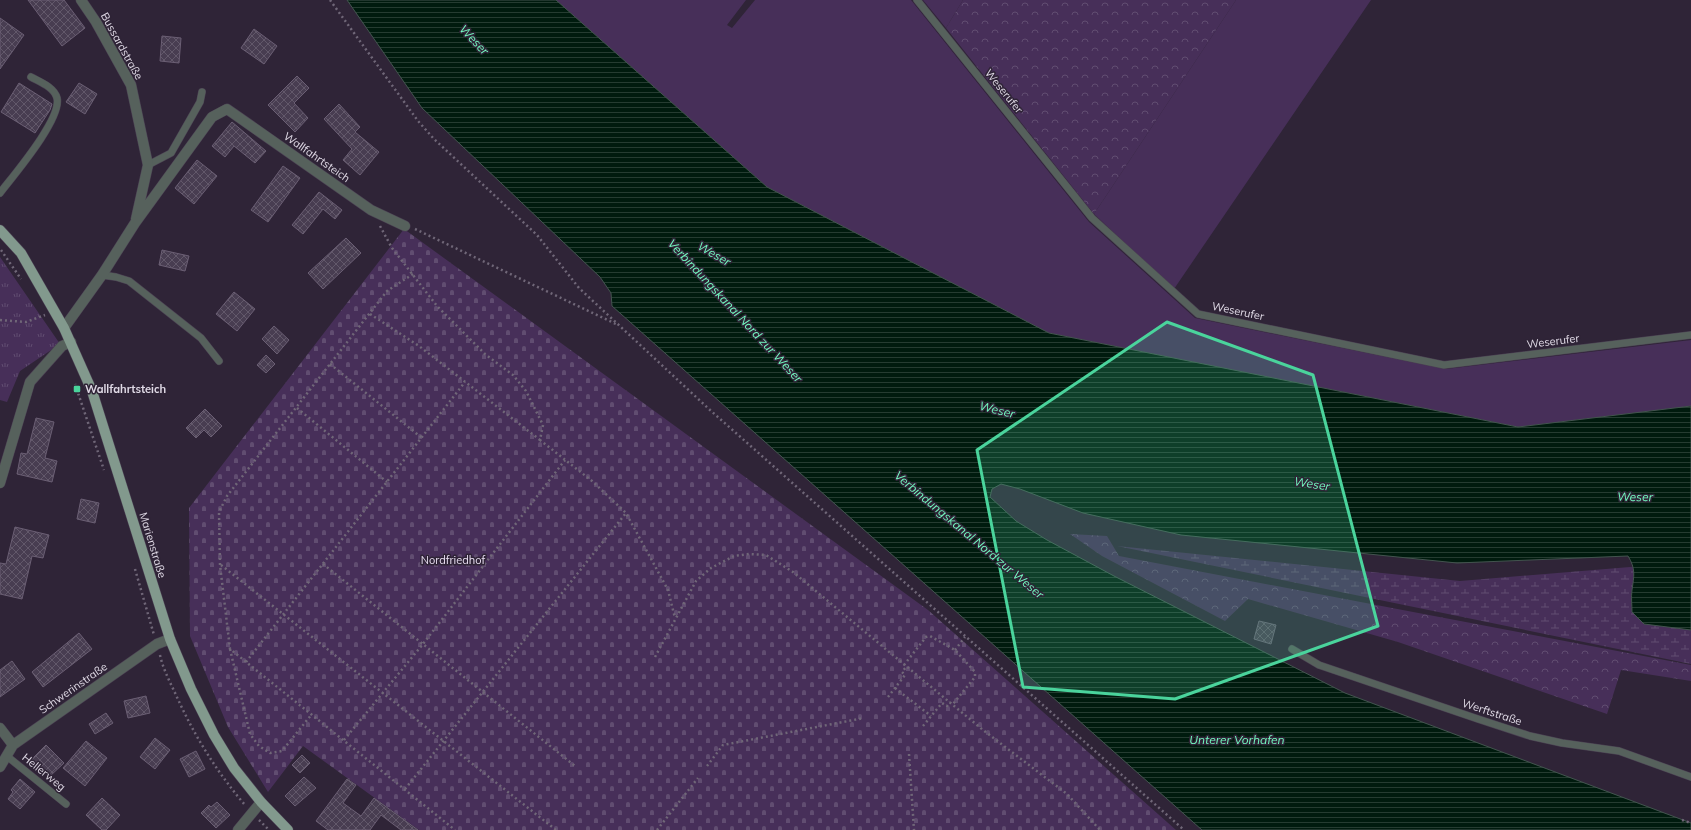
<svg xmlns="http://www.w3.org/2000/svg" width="1691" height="830" font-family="Mulish,sans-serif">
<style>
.grass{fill:#472f59}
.forest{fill:url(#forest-crowns)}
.wetland{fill:url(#wetland-marsh)}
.cemetery{fill:url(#cemetery-stones)}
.park{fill:url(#park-tufts)}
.water{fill:url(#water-rules);stroke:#43544f}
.building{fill:url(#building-cross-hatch);stroke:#6b5f74}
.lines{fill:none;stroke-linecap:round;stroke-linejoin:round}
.service-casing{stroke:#4b4153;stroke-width:8}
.minor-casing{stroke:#4b4153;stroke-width:11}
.primary-casing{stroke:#4b4153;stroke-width:11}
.path{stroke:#706778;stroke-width:2.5;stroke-dasharray:2 3;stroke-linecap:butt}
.service{stroke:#56615c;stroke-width:7}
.minor{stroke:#56615c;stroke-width:10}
.primary{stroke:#82998d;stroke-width:10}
.marked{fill:#4ad49c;fill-opacity:0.2;stroke:#4ad49c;stroke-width:3;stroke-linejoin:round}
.poi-dot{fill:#4ad49c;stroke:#2f2437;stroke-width:1.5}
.labels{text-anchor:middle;stroke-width:3;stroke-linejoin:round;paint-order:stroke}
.street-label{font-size:11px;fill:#e0dae6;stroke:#2f2437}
.poi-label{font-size:11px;font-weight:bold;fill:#e0dae6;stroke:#2f2437;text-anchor:start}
.park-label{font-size:11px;fill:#e9def2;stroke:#2f2437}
.water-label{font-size:12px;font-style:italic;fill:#73fcc0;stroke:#2f2437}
</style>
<defs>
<pattern id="forest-crowns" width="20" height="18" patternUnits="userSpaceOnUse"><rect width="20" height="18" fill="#472f59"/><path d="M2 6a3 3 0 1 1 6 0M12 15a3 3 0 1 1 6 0" fill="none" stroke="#614d71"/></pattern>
<pattern id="wetland-marsh" width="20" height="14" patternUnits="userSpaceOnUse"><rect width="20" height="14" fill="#472f59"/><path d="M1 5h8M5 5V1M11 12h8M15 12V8" fill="none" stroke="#614d71"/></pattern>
<pattern id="cemetery-stones" width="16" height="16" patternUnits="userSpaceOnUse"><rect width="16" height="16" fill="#472f59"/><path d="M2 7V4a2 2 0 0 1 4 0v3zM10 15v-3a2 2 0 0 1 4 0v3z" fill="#614d71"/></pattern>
<pattern id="park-tufts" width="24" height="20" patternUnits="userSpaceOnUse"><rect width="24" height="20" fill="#472f59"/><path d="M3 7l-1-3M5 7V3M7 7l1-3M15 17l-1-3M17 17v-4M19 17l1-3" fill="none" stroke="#614d71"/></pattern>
<pattern id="water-rules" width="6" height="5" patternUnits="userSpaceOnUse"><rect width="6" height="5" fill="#001b0e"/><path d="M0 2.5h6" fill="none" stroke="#253c31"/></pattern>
<pattern id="building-cross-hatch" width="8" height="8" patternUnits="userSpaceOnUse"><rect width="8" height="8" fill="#483d51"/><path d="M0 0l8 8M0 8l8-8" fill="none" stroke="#62586a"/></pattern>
</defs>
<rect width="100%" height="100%" fill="#2f2437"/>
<path class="grass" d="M 556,0 L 746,0 L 727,25 L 732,28 L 755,0 L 911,0 L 1089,222 L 1195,318 L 1446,369 L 1691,340 L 1691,406 L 1518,427 L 1049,333 L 767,187 Z
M 923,0 L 963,0 L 946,28 Z
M 1236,0 L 1371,0 L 1174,289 L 1094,214 Z"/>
<path class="forest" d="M 963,0 L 1236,0 L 1094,214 L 946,28 Z
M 1070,534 L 1107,536 L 1119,556 L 1691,665 L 1691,681 L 1621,670 L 1607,714 L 1398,642 L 1248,599 L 1225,621 L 1102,556 Z"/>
<path class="wetland" d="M 1117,546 L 1460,581 L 1691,562 L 1691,664 Z"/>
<path class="cemetery" d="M 404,229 L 928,610 L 1176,830 L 419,830 L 303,746 L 268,792 L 228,727 L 190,636 L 189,508 Z"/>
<path class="park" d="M 0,257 L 60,344 L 20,371 L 7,402 L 0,400 Z"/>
<path class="water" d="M 347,0 L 556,0 L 767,187 L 1049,333 L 1518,427 L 1691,406 L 1691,630 L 1644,624 L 1632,612 C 1632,605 1631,597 1632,590 C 1634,576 1636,569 1628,556 L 1457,563 L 1181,535 L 1083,513 L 1020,489 L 1001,484 L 992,489 L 990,497 L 1016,521 L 1047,540 L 1114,576 L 1345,693 L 1691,823 L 1691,830 L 1202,830 L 612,306 L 611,293 L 600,277 L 422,108 Z"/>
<path class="building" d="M 28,0 L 64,0 L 85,28 L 62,46 Z
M 0,18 L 24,35 L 0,69 Z
M 254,29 L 277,46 L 264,64 L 241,48 Z
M 162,36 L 181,38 L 179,63 L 160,61 Z
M 297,76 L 309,88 L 294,103 L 308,118 L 295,132 L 268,105 Z
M 19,83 L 52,104 L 50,110 L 35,133 L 1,112 Z
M 79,83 L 97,94 L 85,114 L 66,102 Z
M 339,104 L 360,127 L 355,132 L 379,152 L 360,175 L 343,160 L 352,149 L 324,119 Z
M 232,122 L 266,151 L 255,163 L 234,146 L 225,157 L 212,146 Z
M 197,160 L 217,176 L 194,204 L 175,188 Z
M 283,166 L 300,178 L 268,222 L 251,210 Z
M 319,192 L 342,210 L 335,219 L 323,209 L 303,234 L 292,225 Z
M 346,238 L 361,253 L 323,289 L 308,273 Z
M 162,250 L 189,256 L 185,271 L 159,265 Z
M 234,292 L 255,309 L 237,331 L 216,314 Z
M 274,326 L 289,340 L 277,354 L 262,339 Z
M 266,355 L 275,364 L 266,373 L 257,365 Z
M 205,409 L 222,426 L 211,437 L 204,430 L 196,438 L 186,428 Z
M 36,418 L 54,422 L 45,458 L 57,461 L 52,482 L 17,474 L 21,453 L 27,454 Z
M 81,499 L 99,503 L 95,523 L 77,519 Z
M 15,527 L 49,535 L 43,558 L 32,556 L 22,599 L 0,594 L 0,563 L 6,564 Z
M 1259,621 L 1276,625 L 1271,644 L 1254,639 Z
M 79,633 L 92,649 L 43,687 L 32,672 Z
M 12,661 L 25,679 L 0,697 L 0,670 Z
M 146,696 L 150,713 L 128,718 L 124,701 Z
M 106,713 L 113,723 L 95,734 L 89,724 Z
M 155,738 L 170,750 L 155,769 L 140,757 Z
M 86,741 L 107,758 L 85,786 L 63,768 Z
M 46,745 L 64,763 L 49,777 L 32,759 Z
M 196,751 L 205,769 L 189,777 L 180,759 Z
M 302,755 L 310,763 L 300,773 L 292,765 Z
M 304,777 L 316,788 L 295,806 L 285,796 Z
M 20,779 L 35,792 L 20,809 L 8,799 L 13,792 L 11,790 Z
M 347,779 L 356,785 L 343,803 L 361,816 L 374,798 L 418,830 L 401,830 L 381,815 L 370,830 L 328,830 L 316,821 Z
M 102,798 L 120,815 L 106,830 L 102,830 L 86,815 Z
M 217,802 L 230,815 L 216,828 L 201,813 L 209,805 L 211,807 Z"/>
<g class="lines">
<g class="service-casing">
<path id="service" d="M 917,0 L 1092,218 L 1198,314 L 1444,365 L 1691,335
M 148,165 L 171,153 L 200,102 L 202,92
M 0,193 C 13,176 62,119 57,98 C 54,87 40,82 31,77
M 102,275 L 116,277 L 129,281 L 201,338 L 219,361
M 1292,649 L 1319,665 L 1478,719 L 1530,736 L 1562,743 L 1619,751 L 1691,777
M 8,757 L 66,804"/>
</g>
<g class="minor-casing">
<path id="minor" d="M 81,0 L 96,22 L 131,85 L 148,165 L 136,219
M 64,328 L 102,275 L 135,223 L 212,117 L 227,109 L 371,210 L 405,226
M 0,483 L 30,382 L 62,346 L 71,342
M 0,728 L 13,745
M 0,767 L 13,745 L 157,644 L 170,639
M 238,830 L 261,802"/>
</g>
<g class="primary-casing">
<path id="primary" d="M 0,230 L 21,253 L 64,328 L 92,391 L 170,639 L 191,689 L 214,735 L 234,768 L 261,802 L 288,830"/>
</g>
<path class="path" d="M 330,0 L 418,121 L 434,139 L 537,235 L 579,288 L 710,410 L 1184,830
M 380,226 L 392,248 L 437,306 L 485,354 L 513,375 L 526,391 L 543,425 L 540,440 L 592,481 L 626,513 L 668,590 L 675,618
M 415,229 L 616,324
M 1,250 L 21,279
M 413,274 L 387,291 L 227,496 L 219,512 L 220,565 L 230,649 L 455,830
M 370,314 L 419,346 L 540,440
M 0,320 L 26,322 L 45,315
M 330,364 L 422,438
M 75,384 L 104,470
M 297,408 L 387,482
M 323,564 L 575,766
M 221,565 L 556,830
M 135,569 L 154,635
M 230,649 L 250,734 L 259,746 L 270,753 L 282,751 L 312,714
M 955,650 L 965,637
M 160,655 C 163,669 170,682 176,695 C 194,735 216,771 245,805
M 655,657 L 696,581 L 711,568 L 734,556 L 749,554 L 766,555 L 793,572 L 983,730 L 1067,794 L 1100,830
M 246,662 L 465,382
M 904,665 L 926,637 L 930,636 L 955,650 L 975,672 L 975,677 L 953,704
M 895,688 L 931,716
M 888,697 L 905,675 L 902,672 L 906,667
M 923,726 L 942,703 L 947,706 L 950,702
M 344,740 L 423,644 L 565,460
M 909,754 L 914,830
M 707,766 L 723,745 L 864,718
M 405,789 L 626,513
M 259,820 L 269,830
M 1682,820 L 1691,823
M 657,830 L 698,778"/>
<use href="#service" class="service"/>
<use href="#minor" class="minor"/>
<use href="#primary" class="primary"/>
</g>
<path class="marked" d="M 1167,322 L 1313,375 L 1378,626 L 1175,699 L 1023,687 L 977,450 Z"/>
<rect class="poi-dot" x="73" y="385" width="8" height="8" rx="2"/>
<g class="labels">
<g class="street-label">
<text transform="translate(122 46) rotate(61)" y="4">Bussardstraße</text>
<text transform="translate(1004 91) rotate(51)" y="4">Weserufer</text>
<text transform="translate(317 157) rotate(35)" y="4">Wallfahrtsteich</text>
<text transform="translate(1238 311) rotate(12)" y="4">Weserufer</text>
<text transform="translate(1553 341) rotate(-7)" y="4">Weserufer</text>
<text transform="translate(153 545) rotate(73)" y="4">Marienstraße</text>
<text transform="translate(73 688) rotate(-35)" y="4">Schwerinstraße</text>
<text transform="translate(1492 712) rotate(18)" y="4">Werftstraße</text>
<text transform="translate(44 772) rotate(39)" y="4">Hellerweg</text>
</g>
<g class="poi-label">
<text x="85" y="393">Wallfahrtsteich</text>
</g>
<g class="park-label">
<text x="453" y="564">Nordfriedhof</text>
</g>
<g class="water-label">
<text transform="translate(474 40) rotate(46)" y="4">Weser</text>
<text transform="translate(714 254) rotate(30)" y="4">Weser</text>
<text transform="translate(735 311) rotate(47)" y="4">Verbindungskanal Nord zur Weser</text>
<text transform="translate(997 410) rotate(14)" y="4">Weser</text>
<text transform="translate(1312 484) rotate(9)" y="4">Weser</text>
<text transform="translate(1635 497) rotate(1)" y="4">Weser</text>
<text transform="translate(969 535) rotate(40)" y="4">Verbindungskanal Nord zur Weser</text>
<text x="1237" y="744">Unterer Vorhafen</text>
</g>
</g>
</svg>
